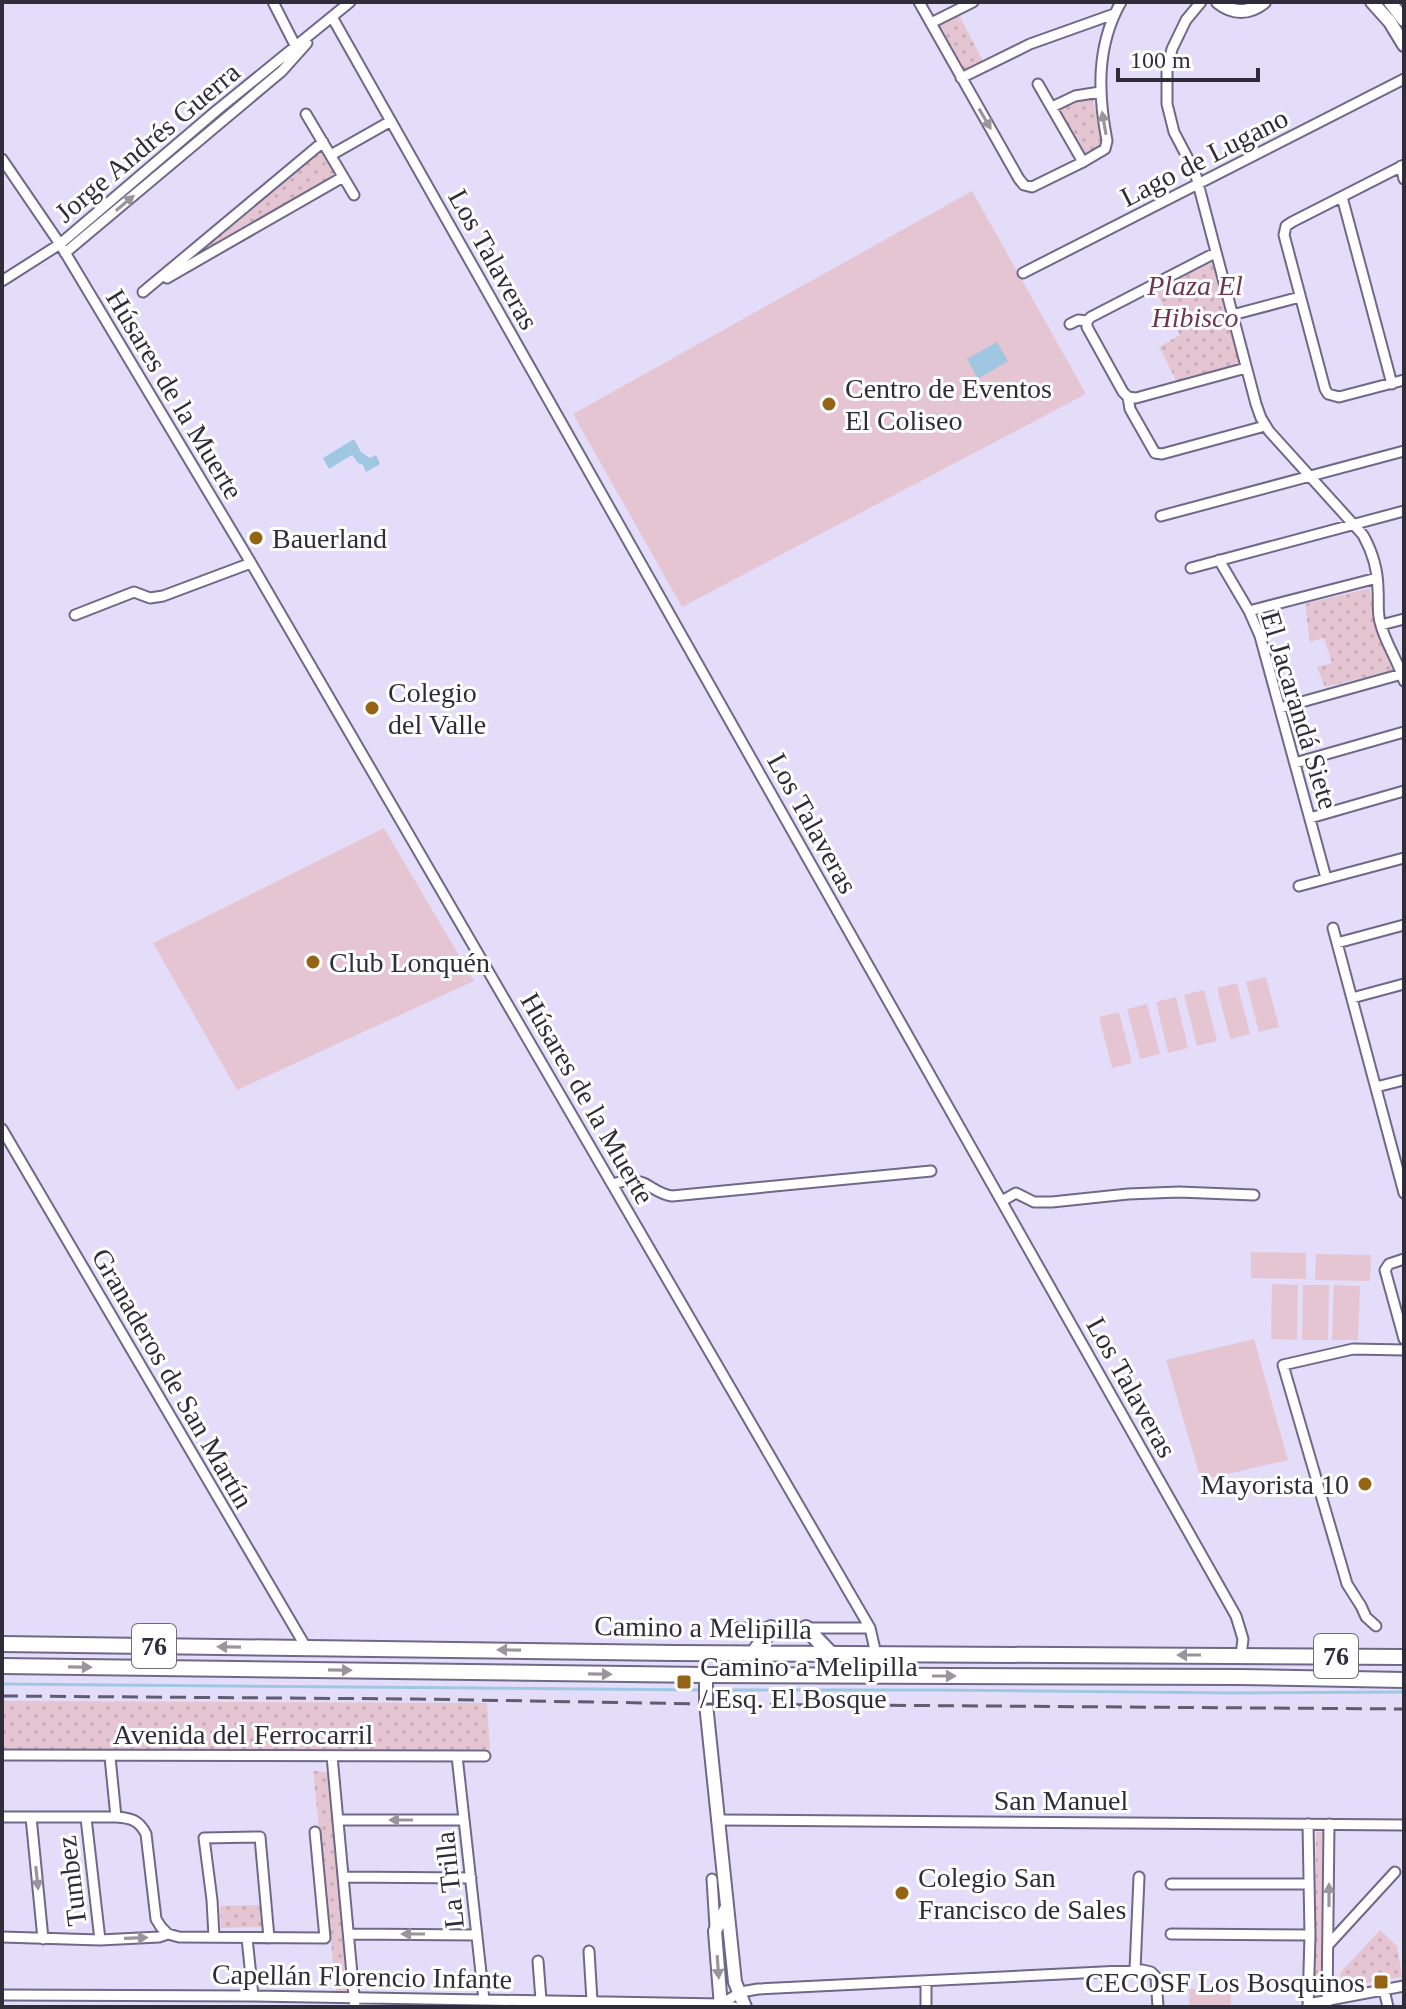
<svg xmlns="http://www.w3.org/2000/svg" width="1406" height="2009" font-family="'Times New Roman',serif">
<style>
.grass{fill:url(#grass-dots)}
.pitch{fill:#e6c5d3}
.water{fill:#a0c7e2}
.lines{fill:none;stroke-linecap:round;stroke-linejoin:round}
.stream{stroke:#a0c7e2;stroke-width:3}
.street-casing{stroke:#6f6888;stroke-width:13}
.secondary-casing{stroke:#6f6888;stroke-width:16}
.primary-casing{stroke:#6f6888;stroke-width:18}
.street{stroke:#fff;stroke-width:9}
.secondary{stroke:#fff;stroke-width:12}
.primary{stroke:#fff;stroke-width:14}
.rail{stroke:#615d6e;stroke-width:3;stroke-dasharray:16 8;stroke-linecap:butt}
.oneway{fill:#98969c}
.poi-dot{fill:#946414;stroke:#fff;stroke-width:3}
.labels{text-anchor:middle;stroke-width:6;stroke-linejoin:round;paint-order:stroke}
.shield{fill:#fff;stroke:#6e6c75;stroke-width:2}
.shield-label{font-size:26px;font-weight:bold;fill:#302d3a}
.street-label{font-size:28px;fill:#302d3a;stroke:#fff}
.park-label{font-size:28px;font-style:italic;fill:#6e3652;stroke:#fff}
.poi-label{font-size:28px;fill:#302d3a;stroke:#fff;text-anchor:start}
</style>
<defs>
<pattern id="grass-dots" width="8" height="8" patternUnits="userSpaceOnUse" patternTransform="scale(2)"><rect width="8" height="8" fill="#e6c5d3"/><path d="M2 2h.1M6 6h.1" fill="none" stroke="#c6aab6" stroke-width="1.8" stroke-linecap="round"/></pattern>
</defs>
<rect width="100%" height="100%" fill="#e3ddfa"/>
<path class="grass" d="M 959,15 L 983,61 L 960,72 L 937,26 Z
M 1093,99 L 1102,141 L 1100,147 L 1084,158 L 1057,109 L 1073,102 Z
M 315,152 L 321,152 L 334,172 L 331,178 L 178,267 Z
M 1214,256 L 1243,366 L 1178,384 L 1159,347 L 1180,335 L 1153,287 Z
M 1370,588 L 1374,622 L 1396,670 L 1325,687 L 1317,667 L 1332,663 L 1324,638 L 1310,642 L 1305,604 Z
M 2,1701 L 487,1703 L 490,1751 L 2,1751 Z
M 313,1771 L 329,1772 L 349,1991 L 336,1991 Z
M 1316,1832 L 1325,1832 L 1324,1992 L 1315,1992 Z
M 263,1905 L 264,1927 L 221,1928 L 220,1906 Z
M 1380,1930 L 1397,1946 L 1402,1977 L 1342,1987 L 1340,1973 Z"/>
<path class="pitch" d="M 972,191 L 1086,394 L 682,607 L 573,414 Z
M 384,828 L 474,981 L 237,1090 L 153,943 Z
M 1266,977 L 1279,1027 L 1259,1032 L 1246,982 Z
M 1237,983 L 1250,1034 L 1230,1039 L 1217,988 Z
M 1204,990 L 1217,1041 L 1197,1046 L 1184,995 Z
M 1176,997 L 1188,1048 L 1168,1053 L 1156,1002 Z
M 1147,1004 L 1160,1054 L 1140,1059 L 1127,1009 Z
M 1119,1012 L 1132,1063 L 1112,1068 L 1099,1017 Z
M 1251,1252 L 1306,1253 L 1306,1279 L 1251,1278 Z
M 1316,1254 L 1371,1255 L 1370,1281 L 1315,1280 Z
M 1272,1284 L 1298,1285 L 1297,1340 L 1271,1339 Z
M 1303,1285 L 1329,1285 L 1328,1340 L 1302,1340 Z
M 1334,1285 L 1360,1286 L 1358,1340 L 1332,1340 Z
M 1254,1339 L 1288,1460 L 1201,1480 L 1166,1360 Z
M 1231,1988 L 1231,2007 L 1189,2007 L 1189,1989 Z"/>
<path class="water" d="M 997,342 L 1008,361 L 978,379 L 967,359 Z
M 354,439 L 361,452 L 370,458 L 376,455 L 380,464 L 366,472 L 363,465 L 358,463 L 352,455 L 329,469 L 323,458 Z"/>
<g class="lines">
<path class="stream" d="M 2,1684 L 702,1690
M 710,1690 L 935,1690 L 1234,1693 L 1404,1692"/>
<g class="street-casing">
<path id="street" d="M 273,2 L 296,47
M 919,2 L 1019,179 L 1024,185 L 1032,187 L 1083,162 L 1105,149 L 1107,141 C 1098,94 1096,46 1121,2
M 1201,2 L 1186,20 L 1172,49 L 1167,71 L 1167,104 L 1174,132 L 1195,172 L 1256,404 L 1261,418 L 1269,431 L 1363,535 C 1372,551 1378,571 1378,590 C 1379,601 1377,611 1380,622 C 1385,643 1398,660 1404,681
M 332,17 L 1236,1616 L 1243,1639 L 1241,1655
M 931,23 L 973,2
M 961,78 L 1030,44 L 1114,14
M 1038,84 L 1083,162
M 1052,107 L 1075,96 L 1100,92
M 306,114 L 354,195
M 331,155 L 391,121
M 2,159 L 60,244 L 251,563 L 870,1628 L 876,1654
M 1404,165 L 1292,222 L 1286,226 L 1284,235 L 1325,389 L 1328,394 L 1339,397 L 1404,380
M 1401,166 L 1404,179
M 1342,197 L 1392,384
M 65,253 L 282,71 L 307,43
M 1023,273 L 1404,79
M 167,278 L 343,177
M 2,281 L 60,244 L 216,111 L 350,2
M 143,292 L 323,142
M 1232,315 L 1300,297
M 1087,321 L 1087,327 L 1123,392 L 1128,397 L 1130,409 L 1155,453 L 1162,454 L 1265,426
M 1070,324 L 1078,320 L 1087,321 L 1091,317 L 1215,253
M 1128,397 L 1136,398 L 1246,368
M 1161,516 L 1404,451
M 1219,560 L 1249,611 L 1260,636 L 1326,878
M 1191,568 L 1404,511
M 1249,611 L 1377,578
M 75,615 L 134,592 L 150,598 L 163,596 L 251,563
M 1381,625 L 1404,619
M 1280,708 L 1402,674
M 1295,763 L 1404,732
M 1310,818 L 1404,791
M 1299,886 L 1404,858
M 1333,928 L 1404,1193
M 1337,943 L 1404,925
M 1352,998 L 1404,984
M 1376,1087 L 1404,1080
M 2,1129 L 307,1649
M 613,1184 C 619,1182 627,1180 634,1181 C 648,1181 655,1194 672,1196 L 931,1171
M 1002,1201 L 1016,1193 L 1034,1202 L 1052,1202 L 1128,1194 L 1179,1192 L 1254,1195
M 1404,1259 L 1389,1264 L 1385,1270 L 1404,1339
M 1376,1626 L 1366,1617 L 1361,1606 L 1347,1584 L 1283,1365 L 1353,1349 L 1404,1350
M 731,1628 L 870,1628
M 2,1755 L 485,1756
M 332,1756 L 355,2007
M 457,1756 L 484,2000
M 110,1757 L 116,1817
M 2,1817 L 116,1817 C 131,1818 139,1820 146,1834 L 156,1919 L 161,1927 L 168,1934
M 31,1817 L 43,1939
M 86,1818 L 100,1940
M 339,1820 L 464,1820
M 717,1820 L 1404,1825
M 344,1877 L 471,1878
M 712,1879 L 715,1927
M 1171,1884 L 1309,1884
M 349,1934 L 477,1935
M 1171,1934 L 1310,1935
M 2,1937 L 100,1940 L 159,1937 L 168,1934 L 179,1937 L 325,1938 L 315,1832
M 214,1937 L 212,1900 L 204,1838 L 260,1837 L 269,1938
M 247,1938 L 253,1996
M 1329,1944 L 1395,1872
M 589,1951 L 592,2001
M 538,1961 L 541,2000
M 1135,1970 L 1139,1877
M 926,1982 L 926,2007
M 1384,1990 L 1388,2007
M 2,1995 L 253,1996 L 721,2004 L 734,2007
M 721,2004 L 741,1992 L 758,1989 L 1142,1970 L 1151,1972 L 1156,1977 L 1158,2007
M 1308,2004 L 1404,1986
M 1308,2007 L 1310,1935 L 1308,1824
M 1327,2007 L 1329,1824"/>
</g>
<g class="secondary-casing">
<path id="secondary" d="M 1218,2 C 1233,14 1249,14 1264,2
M 1372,2 L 1390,22 L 1404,45
M 1390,2 L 1404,20
M 706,1675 L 706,1704 L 735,1982 L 745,2007
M 721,2007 L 715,1931 L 727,1907"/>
</g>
<g class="primary-casing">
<path id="primary" d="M 806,1628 L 831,1654
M 2,1644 L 674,1653 L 1404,1657
M 754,1653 L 771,1628
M 2,1666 L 706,1675 L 1239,1677 L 1404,1680"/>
</g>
<use href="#street" class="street"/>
<use href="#secondary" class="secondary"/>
<use href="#primary" class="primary"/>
<path class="rail" d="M 2,1696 L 416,1699 L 706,1704 L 1404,1709"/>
</g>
<defs><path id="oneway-solid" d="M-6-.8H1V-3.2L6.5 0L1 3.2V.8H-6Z" transform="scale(2)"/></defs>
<g class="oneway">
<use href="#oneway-solid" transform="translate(985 119) rotate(60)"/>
<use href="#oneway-solid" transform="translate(1104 123) rotate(-100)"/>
<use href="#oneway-solid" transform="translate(125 203) rotate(-40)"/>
<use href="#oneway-solid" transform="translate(229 1647) rotate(-179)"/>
<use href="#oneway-solid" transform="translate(509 1650) rotate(-179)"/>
<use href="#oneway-solid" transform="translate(1189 1655) rotate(-180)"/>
<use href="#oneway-solid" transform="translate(80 1667) rotate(1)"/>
<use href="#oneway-solid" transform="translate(340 1670) rotate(1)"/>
<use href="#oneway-solid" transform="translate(600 1674) rotate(1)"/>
<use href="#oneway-solid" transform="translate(944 1676)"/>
<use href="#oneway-solid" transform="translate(401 1820) rotate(-180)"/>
<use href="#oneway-solid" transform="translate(37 1878) rotate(84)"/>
<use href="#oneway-solid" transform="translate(1329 1895) rotate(-90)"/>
<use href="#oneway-solid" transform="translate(413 1934) rotate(-180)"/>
<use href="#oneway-solid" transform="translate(136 1938) rotate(-2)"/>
<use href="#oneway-solid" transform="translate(718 1967) rotate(86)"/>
</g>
<g class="poi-dot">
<circle cx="829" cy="404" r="8"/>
<circle cx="256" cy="538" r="8"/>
<circle cx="372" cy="708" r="8"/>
<circle cx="313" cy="962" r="8"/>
<circle cx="1365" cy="1484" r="8"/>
<rect x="676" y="1674" width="16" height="16" rx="4"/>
<circle cx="902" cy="1893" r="8"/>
<rect x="1373" y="1974" width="16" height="16" rx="4"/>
</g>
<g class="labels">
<g class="shield">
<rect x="132" y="1624" width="44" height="44" rx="6"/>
<rect x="1314" y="1634" width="44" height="44" rx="6"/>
</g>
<g class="shield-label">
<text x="154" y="1655">76</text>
<text x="1336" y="1665">76</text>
</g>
<g class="street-label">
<text transform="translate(147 142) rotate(-40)" y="10">Jorge Andrés Guerra</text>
<text transform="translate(1204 157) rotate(-27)" y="10">Lago de Lugano</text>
<text transform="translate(494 259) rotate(61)" y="10">Los Talaveras</text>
<text transform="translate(175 394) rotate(59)" y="10">Húsares de la Muerte</text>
<text transform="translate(1300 710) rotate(73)" y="10">El Jacarandá Siete</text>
<text transform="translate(813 823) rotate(61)" y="10">Los Talaveras</text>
<text transform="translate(588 1098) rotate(60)" y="10">Húsares de la Muerte</text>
<text transform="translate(173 1378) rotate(60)" y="10">Granaderos de San Martín</text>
<text transform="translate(1132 1387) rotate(61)" y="10">Los Talaveras</text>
<text transform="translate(703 1627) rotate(1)" y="10">Camino a Melipilla</text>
<text x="243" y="1744">Avenida del Ferrocarril</text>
<text x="1061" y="1810">San Manuel</text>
<text transform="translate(449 1880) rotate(-96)" y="10">La Trilla</text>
<text transform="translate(71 1881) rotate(-97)" y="10">Tumbez</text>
<text transform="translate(362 1976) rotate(1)" y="10">Capellán Florencio Infante</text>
</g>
<g class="park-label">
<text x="1195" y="295">Plaza El<tspan x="1195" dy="32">Hibisco</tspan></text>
</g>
<g class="poi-label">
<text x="845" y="398">Centro de Eventos<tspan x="845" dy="32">El Coliseo</tspan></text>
<text x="272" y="548">Bauerland</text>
<text x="388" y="702">Colegio<tspan x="388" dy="32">del Valle</tspan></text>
<text x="329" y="972">Club Lonquén</text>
<text x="1349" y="1494" text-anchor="end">Mayorista 10</text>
<text x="700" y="1676">Camino a Melipilla<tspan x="700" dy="32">/ Esq. El Bosque</tspan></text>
<text x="918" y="1887">Colegio San<tspan x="918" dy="32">Francisco de Sales</tspan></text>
<text x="1365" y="1992" text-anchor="end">CECOSF Los Bosquinos</text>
</g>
</g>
<rect width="1406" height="2009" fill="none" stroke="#302d3a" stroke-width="8"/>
<path d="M1118 68v12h140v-12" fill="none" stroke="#302d3a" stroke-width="4"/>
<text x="1130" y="68" font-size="24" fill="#302d3a" stroke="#ffffff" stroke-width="6" paint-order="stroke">100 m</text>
</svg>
